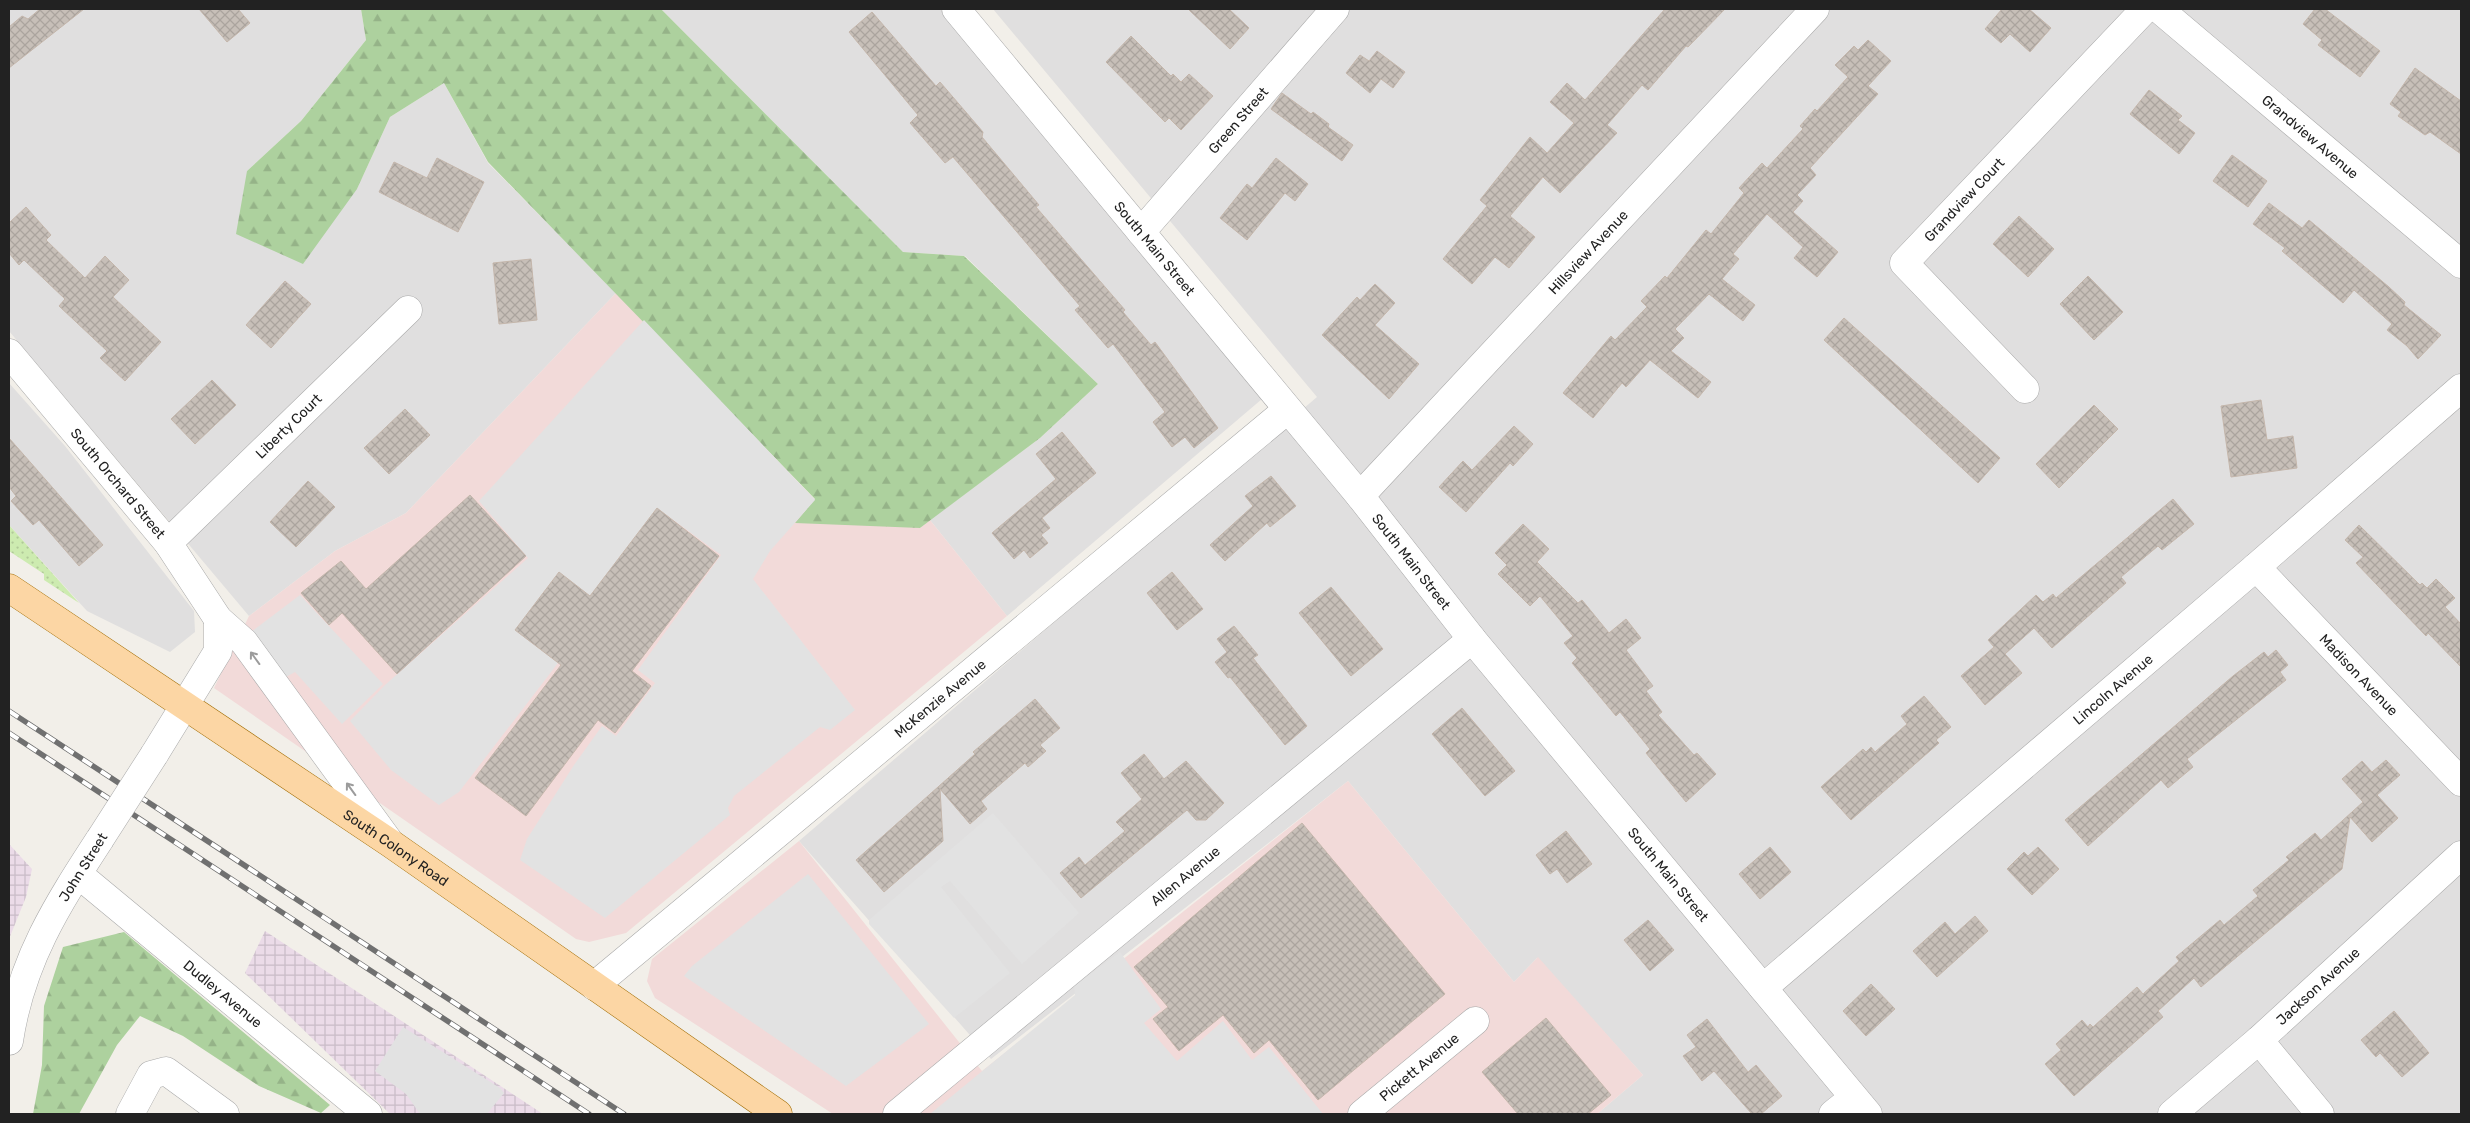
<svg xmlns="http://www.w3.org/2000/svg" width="2470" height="1123" font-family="Rubik,sans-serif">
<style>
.residential{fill:#e0dfdf}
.commercial{fill:#f2dad9}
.industrial{fill:url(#industrial-grid)}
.grass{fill:url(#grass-dots)}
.forest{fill:url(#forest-firs)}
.parking{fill:#e2e2e2}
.building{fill:url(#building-cross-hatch);stroke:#c4b6ab}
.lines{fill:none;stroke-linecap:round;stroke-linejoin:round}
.minor-casing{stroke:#a9a9a9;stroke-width:29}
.major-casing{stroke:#a06b00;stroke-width:29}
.minor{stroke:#fff;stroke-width:28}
.major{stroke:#fcd6a4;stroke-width:28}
.rail-casing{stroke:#707070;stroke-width:5.5}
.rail{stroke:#fff;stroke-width:4;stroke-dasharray:11;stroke-linecap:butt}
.minor-bridge-casing{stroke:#a9a9a9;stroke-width:29;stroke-linecap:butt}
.minor-bridge{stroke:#fff;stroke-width:28}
.oneway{stroke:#9c9c9c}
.labels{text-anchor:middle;stroke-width:4;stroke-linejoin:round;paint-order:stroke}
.street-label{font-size:14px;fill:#222;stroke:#fff}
</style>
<defs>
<pattern id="industrial-grid" width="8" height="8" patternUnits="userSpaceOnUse" patternTransform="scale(1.25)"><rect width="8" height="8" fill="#ebdbe8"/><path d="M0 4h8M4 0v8" fill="none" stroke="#c9bcc7"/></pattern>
<pattern id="grass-dots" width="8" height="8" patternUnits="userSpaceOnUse" patternTransform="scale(1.25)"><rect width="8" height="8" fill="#cdebb0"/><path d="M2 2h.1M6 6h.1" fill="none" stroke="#b0c997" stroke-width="1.8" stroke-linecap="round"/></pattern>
<pattern id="forest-firs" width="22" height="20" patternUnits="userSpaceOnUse" patternTransform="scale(1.25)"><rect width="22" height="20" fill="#add19e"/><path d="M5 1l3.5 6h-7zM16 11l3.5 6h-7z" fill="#95b388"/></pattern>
<pattern id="building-cross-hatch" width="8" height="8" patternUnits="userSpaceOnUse" patternTransform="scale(1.25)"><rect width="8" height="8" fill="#c7bfb8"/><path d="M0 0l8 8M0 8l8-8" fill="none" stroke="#aba49e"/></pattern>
</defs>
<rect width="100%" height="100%" fill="#f2efe9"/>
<path class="residential" d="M 9,9 L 361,9 L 366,40 L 301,121 L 247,171 L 357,189 L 390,117 L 444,83 L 488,163 L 616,293 L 406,513 L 335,551 L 249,616 L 9,331 Z
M 661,9 L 940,9 L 1262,399 L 1007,616 L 930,520 L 1040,438 L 1098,384 L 965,256 L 903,252 Z
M 993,9 L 2461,9 L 2461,1114 L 1597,1114 L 1643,1075 L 1537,958 L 1514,982 L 1348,781 L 991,1059 L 799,841 L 1317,397 Z
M 9,383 L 65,446 L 194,611 L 195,632 L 170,652 L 87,611 L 9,525 Z"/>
<path class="commercial" d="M 616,293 L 815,500 L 920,528 L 930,520 L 1007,616 L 626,933 L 589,942 L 576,939 L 214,688 L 249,616 L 335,551 L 406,513 Z
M 1348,781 L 1514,982 L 1538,957 L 1643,1075 L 1597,1114 L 833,1114 L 655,998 L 647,981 L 652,959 L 799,841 L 982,1071 Z"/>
<path class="industrial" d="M 9,844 L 32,869 L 26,897 L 9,939 Z
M 265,931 L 543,1114 L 390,1114 L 245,973 Z"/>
<path class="grass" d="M 9,525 L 79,603 L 44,580 L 44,574 L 9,551 Z"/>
<path class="forest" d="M 361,9 L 661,9 L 903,252 L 964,256 L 1098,384 L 1040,438 L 920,528 L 795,523 L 815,499 L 488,162 L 444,83 L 390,117 L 357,189 L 303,264 L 236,234 L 247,171 L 301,121 L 366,40 Z
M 124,932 L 330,1105 L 321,1113 L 259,1086 L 183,1036 L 140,1016 L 117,1045 L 79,1114 L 33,1114 L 42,1065 L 44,1006 L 63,947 Z"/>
<path class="parking" d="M 644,320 L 815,500 L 770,551 L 753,579 L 855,710 L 830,730 L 820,727 L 734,796 L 728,808 L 730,815 L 605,918 L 520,860 L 527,839 L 574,765 L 602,726 L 616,736 L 655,683 L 638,670 L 721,555 L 657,508 L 590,596 L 559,572 L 515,630 L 558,663 L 459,792 L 439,805 L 391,770 L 350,721 L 385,685 L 528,558 L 479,501 Z
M 300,595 L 383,684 L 342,724 L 295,672 L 286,677 L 251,632 Z
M 993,813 L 1079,913 L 1022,964 L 950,881 L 941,887 L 1010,973 L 954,1018 L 869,924 L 869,920 Z
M 808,874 L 929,1024 L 846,1086 L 684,976 L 692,966 Z
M 1120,952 L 1161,1009 L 1144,1023 L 1177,1061 L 1223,1021 L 1252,1060 L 1269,1047 L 1323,1114 L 930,1114 L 1075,995 L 1074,986 Z
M 403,1027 L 500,1088 L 504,1093 L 487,1114 L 420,1114 L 406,1094 L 375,1071 Z"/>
<path class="building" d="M 40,9 L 84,9 L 9,68 L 9,27 L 22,16 L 28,19 Z
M 199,9 L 238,9 L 250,23 L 227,42 Z
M 1188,9 L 1229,9 L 1249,28 L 1230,49 Z
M 1665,9 L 1725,9 L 1688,47 L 1686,46 L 1648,90 L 1642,85 L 1607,125 L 1617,133 L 1560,193 L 1543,177 L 1510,216 L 1535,237 L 1509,268 L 1495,257 L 1472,284 L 1443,259 L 1487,206 L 1480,200 L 1530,137 L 1547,153 L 1574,123 L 1550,102 L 1567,83 L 1585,100 Z
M 2002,9 L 2029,9 L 2051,28 L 2030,52 L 2010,34 L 2001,43 L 1985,29 Z
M 2315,9 L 2325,9 L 2380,51 L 2360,77 L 2318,45 L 2322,40 L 2303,24 Z
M 872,12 L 936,86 L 940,82 L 983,132 L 982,137 L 1039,205 L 1036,207 L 1125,310 L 1123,312 L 1151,345 L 1155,342 L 1218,428 L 1194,448 L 1185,437 L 1172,447 L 1153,422 L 1165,412 L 1113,344 L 1108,348 L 1075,310 L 1080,306 L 953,157 L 945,163 L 910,123 L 918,115 L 849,32 Z
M 1131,36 L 1171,76 L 1173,74 L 1181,82 L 1189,74 L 1213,96 L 1181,130 L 1169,118 L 1165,122 L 1106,62 Z
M 1868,40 L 1891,61 L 1868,86 L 1878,94 L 1810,168 L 1816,175 L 1797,195 L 1803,201 L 1793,212 L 1838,252 L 1817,277 L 1794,258 L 1803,247 L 1767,214 L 1733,254 L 1739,259 L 1722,279 L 1755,305 L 1743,321 L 1709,294 L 1675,329 L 1684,338 L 1671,351 L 1711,382 L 1698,398 L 1650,360 L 1626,387 L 1622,383 L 1593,418 L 1563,393 L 1611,336 L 1615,340 L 1647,307 L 1641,301 L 1665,276 L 1667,278 L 1706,230 L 1711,234 L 1744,193 L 1739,188 L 1762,163 L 1767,168 L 1803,129 L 1800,126 L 1815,109 L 1817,111 L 1848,77 L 1835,65 L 1854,46 L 1858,50 Z
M 1377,51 L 1405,72 L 1393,88 L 1381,79 L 1370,93 L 1346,73 L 1360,55 L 1369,61 Z
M 2415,68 L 2461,101 L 2461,154 L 2430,132 L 2425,135 L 2398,116 L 2401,112 L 2390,104 Z
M 2149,90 L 2182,116 L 2178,120 L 2195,133 L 2179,154 L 2130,114 Z
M 1282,93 L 1311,114 L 1313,112 L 1329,124 L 1328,127 L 1353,145 L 1342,161 L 1271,109 Z
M 2232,155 L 2267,181 L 2248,207 L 2213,181 Z
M 437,158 L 484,182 L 458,232 L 379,192 L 394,162 L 427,178 Z
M 1276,158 L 1308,184 L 1295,201 L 1285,193 L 1247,240 L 1220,218 L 1247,184 L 1252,188 Z
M 2269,203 L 2302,228 L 2309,220 L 2389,287 L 2405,302 L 2404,305 L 2441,335 L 2418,359 L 2407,346 L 2387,330 L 2392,324 L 2354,290 L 2343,303 L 2282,251 L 2285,248 L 2253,224 Z
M 26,207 L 51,235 L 46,240 L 85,278 L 105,256 L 129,280 L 113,297 L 161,342 L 125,381 L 100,358 L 107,351 L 59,306 L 65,299 L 24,260 L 19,265 L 9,253 L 9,223 Z
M 2019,216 L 2054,249 L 2028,277 L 1993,244 Z
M 531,259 L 537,320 L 499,324 L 493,263 Z
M 2088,276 L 2123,312 L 2094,340 L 2060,304 Z
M 285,281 L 311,304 L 271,348 L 246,325 Z
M 1375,284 L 1395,303 L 1375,325 L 1419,364 L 1389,399 L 1322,335 L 1357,297 L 1360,300 Z
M 1844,318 L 2000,458 L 1978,483 L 1824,340 Z
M 212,380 L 236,405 L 195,444 L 171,419 Z
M 2261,400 L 2267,440 L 2293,436 L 2297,468 L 2231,477 L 2221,406 Z
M 2094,405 L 2118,429 L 2059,488 L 2036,464 Z
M 405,409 L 430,435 L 389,474 L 364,448 Z
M 1514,426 L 1533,444 L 1513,466 L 1510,463 L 1466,512 L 1439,487 L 1463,461 L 1472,470 Z
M 1062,432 L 1096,473 L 1042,518 L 1050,528 L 1041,535 L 1048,543 L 1030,558 L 1024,550 L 1014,559 L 992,533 L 1056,479 L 1036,454 Z
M 9,438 L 103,545 L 79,566 L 39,520 L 33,525 L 11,501 L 16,496 L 9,487 Z
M 1271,476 L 1296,506 L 1270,527 L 1267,523 L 1225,561 L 1210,545 L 1253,506 L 1245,496 Z
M 308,481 L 335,507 L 296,547 L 270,522 Z
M 470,495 L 526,556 L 397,674 L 342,613 L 329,625 L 301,593 L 341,561 L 366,589 Z
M 2173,499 L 2194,524 L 2162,550 L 2158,546 L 2121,577 L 2126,583 L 2052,648 L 2034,628 L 2005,654 L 2022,673 L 1985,705 L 1961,676 L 1994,647 L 1988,640 L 2036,595 L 2043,602 L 2053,594 L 2056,598 Z
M 657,508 L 719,556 L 632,671 L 651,686 L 615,733 L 598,720 L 526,816 L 475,778 L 561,665 L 515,630 L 559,572 L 590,596 Z
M 1523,524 L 1549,549 L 1537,562 L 1578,603 L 1582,600 L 1609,633 L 1626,619 L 1641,638 L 1626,650 L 1653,686 L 1646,691 L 1662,712 L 1658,715 L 1694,755 L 1697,753 L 1716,774 L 1686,802 L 1646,753 L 1650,749 L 1620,712 L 1616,716 L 1572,663 L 1577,658 L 1564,643 L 1573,636 L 1540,596 L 1530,606 L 1498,574 L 1507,565 L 1495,553 Z
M 2359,525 L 2420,585 L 2422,583 L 2427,588 L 2436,579 L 2455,598 L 2445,607 L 2461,624 L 2461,667 L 2428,633 L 2426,636 L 2356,563 L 2363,557 L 2345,540 Z
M 1172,572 L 1203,609 L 1177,630 L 1147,593 Z
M 1331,587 L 1383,649 L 1351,676 L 1299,613 Z
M 1234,626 L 1258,655 L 1253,658 L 1307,726 L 1285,745 L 1230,677 L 1228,678 L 1215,662 L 1227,652 L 1217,639 Z
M 2276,650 L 2288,665 L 2280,672 L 2286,680 L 2187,759 L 2193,767 L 2168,788 L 2161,780 L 2088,846 L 2065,820 L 2233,676 L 2264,652 L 2268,657 Z
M 1924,696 L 1951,727 L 1936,740 L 1939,743 L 1851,820 L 1821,787 L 1863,749 L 1866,752 L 1871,747 L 1875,752 L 1907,724 L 1901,716 Z
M 1035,699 L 1060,728 L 1040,745 L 1046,751 L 1028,767 L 1025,763 L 981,801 L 987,809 L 970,824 L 940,789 L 943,841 L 884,892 L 856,860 L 975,754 L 973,752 Z
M 1462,708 L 1515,771 L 1485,796 L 1432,734 Z
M 1144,754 L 1164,779 L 1186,761 L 1224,803 L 1206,820 L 1196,820 L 1187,810 L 1081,898 L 1060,873 L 1079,857 L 1085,865 L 1125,831 L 1116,822 L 1142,799 L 1121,773 Z
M 2386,760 L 2400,775 L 2377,795 L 2398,818 L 2372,842 L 2350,817 L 2342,869 L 2201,987 L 2194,978 L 2158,1011 L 2163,1017 L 2074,1096 L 2045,1064 L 2061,1050 L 2056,1044 L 2082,1020 L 2088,1027 L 2090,1024 L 2093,1027 L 2137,987 L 2143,994 L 2179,961 L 2176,957 L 2220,920 L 2224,925 L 2258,896 L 2253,890 L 2289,860 L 2286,857 L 2315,833 L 2321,840 L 2363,802 L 2342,779 L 2362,761 L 2372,772 Z
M 1302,823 L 1445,994 L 1318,1100 L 1269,1040 L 1254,1053 L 1223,1015 L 1179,1051 L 1153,1019 L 1168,1007 L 1134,967 Z
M 1566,831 L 1592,864 L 1567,883 L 1557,869 L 1550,874 L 1536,855 Z
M 1770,847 L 1791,872 L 1760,899 L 1739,874 Z
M 2038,847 L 2059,869 L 2032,895 L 2007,869 L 2024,852 L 2028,856 Z
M 1975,916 L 1988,931 L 1937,977 L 1913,951 L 1945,922 L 1955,934 Z
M 1648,920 L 1674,950 L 1650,971 L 1624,940 Z
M 1871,984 L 1895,1009 L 1866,1036 L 1843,1011 Z
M 2394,1011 L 2429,1053 L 2402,1077 L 2380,1053 L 2376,1057 L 2361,1040 Z
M 1546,1018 L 1611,1095 L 1588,1114 L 1518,1114 L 1482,1072 Z
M 1707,1019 L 1748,1072 L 1756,1065 L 1782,1096 L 1761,1114 L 1752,1114 L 1714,1071 L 1702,1081 L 1683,1056 L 1696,1047 L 1687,1035 Z"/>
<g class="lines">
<g class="minor-casing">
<g id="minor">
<path id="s1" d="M 956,9 L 1360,496 L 1472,639 L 1868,1114"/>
<path id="s2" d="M 2159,9 L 2461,264"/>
<path id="s3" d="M 1141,232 L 1335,9"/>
<path id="s4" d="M 9,353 L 168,543 L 218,619 L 244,642 L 388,840"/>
<path id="s5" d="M 2025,389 L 1904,263 L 2145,9"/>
<path id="s6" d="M 1360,496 L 1815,9"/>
<path id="s7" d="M 168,543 L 408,310"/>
<path id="s8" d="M 2256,567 L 2461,782"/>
<path d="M 154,755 L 218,651 L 218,619"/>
<path id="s9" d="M 78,874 L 368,1114"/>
<path id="s10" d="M 594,986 L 1287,410"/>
<path id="s11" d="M 1763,988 L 2256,567 L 2461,388"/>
<path d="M 2259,1040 L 2320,1114"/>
<path d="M 9,1041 C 21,961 57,905 100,839"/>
<path d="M 130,1114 L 151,1075 L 166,1071 L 225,1114"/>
<path id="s12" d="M 897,1114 L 1472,639"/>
<path id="s13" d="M 1362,1114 L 1475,1021"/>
<path d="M 1833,1114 L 1853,1098"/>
<path id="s14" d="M 2172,1114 L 2259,1040 L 2461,855"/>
</g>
</g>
<g class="major-casing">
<g id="major">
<path id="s15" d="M 9,588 L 390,843 L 778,1114"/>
</g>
</g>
<use href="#minor" class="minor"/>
<use href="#major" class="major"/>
<g class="rail-casing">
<path id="rail" d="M 9,711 L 624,1114
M 9,733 L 589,1114"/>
</g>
<use href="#rail" class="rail"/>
<g class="minor-bridge-casing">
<path id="minor-bridge" d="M 100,839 L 154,755"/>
</g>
<use href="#minor-bridge" class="minor-bridge"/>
</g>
<defs><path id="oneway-shaft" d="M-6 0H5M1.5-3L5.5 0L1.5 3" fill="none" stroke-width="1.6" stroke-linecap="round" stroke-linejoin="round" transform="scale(1.25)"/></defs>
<g class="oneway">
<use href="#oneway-shaft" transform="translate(255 658) rotate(-126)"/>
<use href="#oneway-shaft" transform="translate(351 789) rotate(-126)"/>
</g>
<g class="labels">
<g class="street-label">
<text dy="5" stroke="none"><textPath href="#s3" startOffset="148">Green Street</textPath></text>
<text dy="5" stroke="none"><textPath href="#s2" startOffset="198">Grandview Avenue</textPath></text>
<text dy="5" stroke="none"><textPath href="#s5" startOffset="262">Grandview Court</textPath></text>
<text dy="5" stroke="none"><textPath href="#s1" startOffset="311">South Main Street</textPath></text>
<text dy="5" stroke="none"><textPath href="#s6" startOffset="334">Hillsview Avenue</textPath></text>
<text dy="5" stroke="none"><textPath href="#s7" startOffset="168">Liberty Court</textPath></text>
<text dy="5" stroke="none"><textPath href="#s4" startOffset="170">South Orchard Street</textPath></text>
<text dy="5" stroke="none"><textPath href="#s1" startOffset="716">South Main Street</textPath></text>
<text dy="5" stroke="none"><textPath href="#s8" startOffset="149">Madison Avenue</textPath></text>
<text dy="5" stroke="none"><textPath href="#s11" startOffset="460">Lincoln Avenue</textPath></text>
<text dy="5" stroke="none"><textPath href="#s10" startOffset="450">McKenzie Avenue</textPath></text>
<text dy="5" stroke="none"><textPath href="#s15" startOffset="466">South Colony Road</textPath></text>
<text transform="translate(83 867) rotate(-58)" y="5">John Street</text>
<text dy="5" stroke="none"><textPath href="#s1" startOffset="1121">South Main Street</textPath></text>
<text dy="5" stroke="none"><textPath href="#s12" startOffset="374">Allen Avenue</textPath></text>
<text dy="5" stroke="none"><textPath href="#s14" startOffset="194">Jackson Avenue</textPath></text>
<text dy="5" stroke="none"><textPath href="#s9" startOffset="188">Dudley Avenue</textPath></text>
<text dy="5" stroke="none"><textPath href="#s13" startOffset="74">Pickett Avenue</textPath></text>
</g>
</g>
<rect width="2470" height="1123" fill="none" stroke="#222222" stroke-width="20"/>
</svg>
